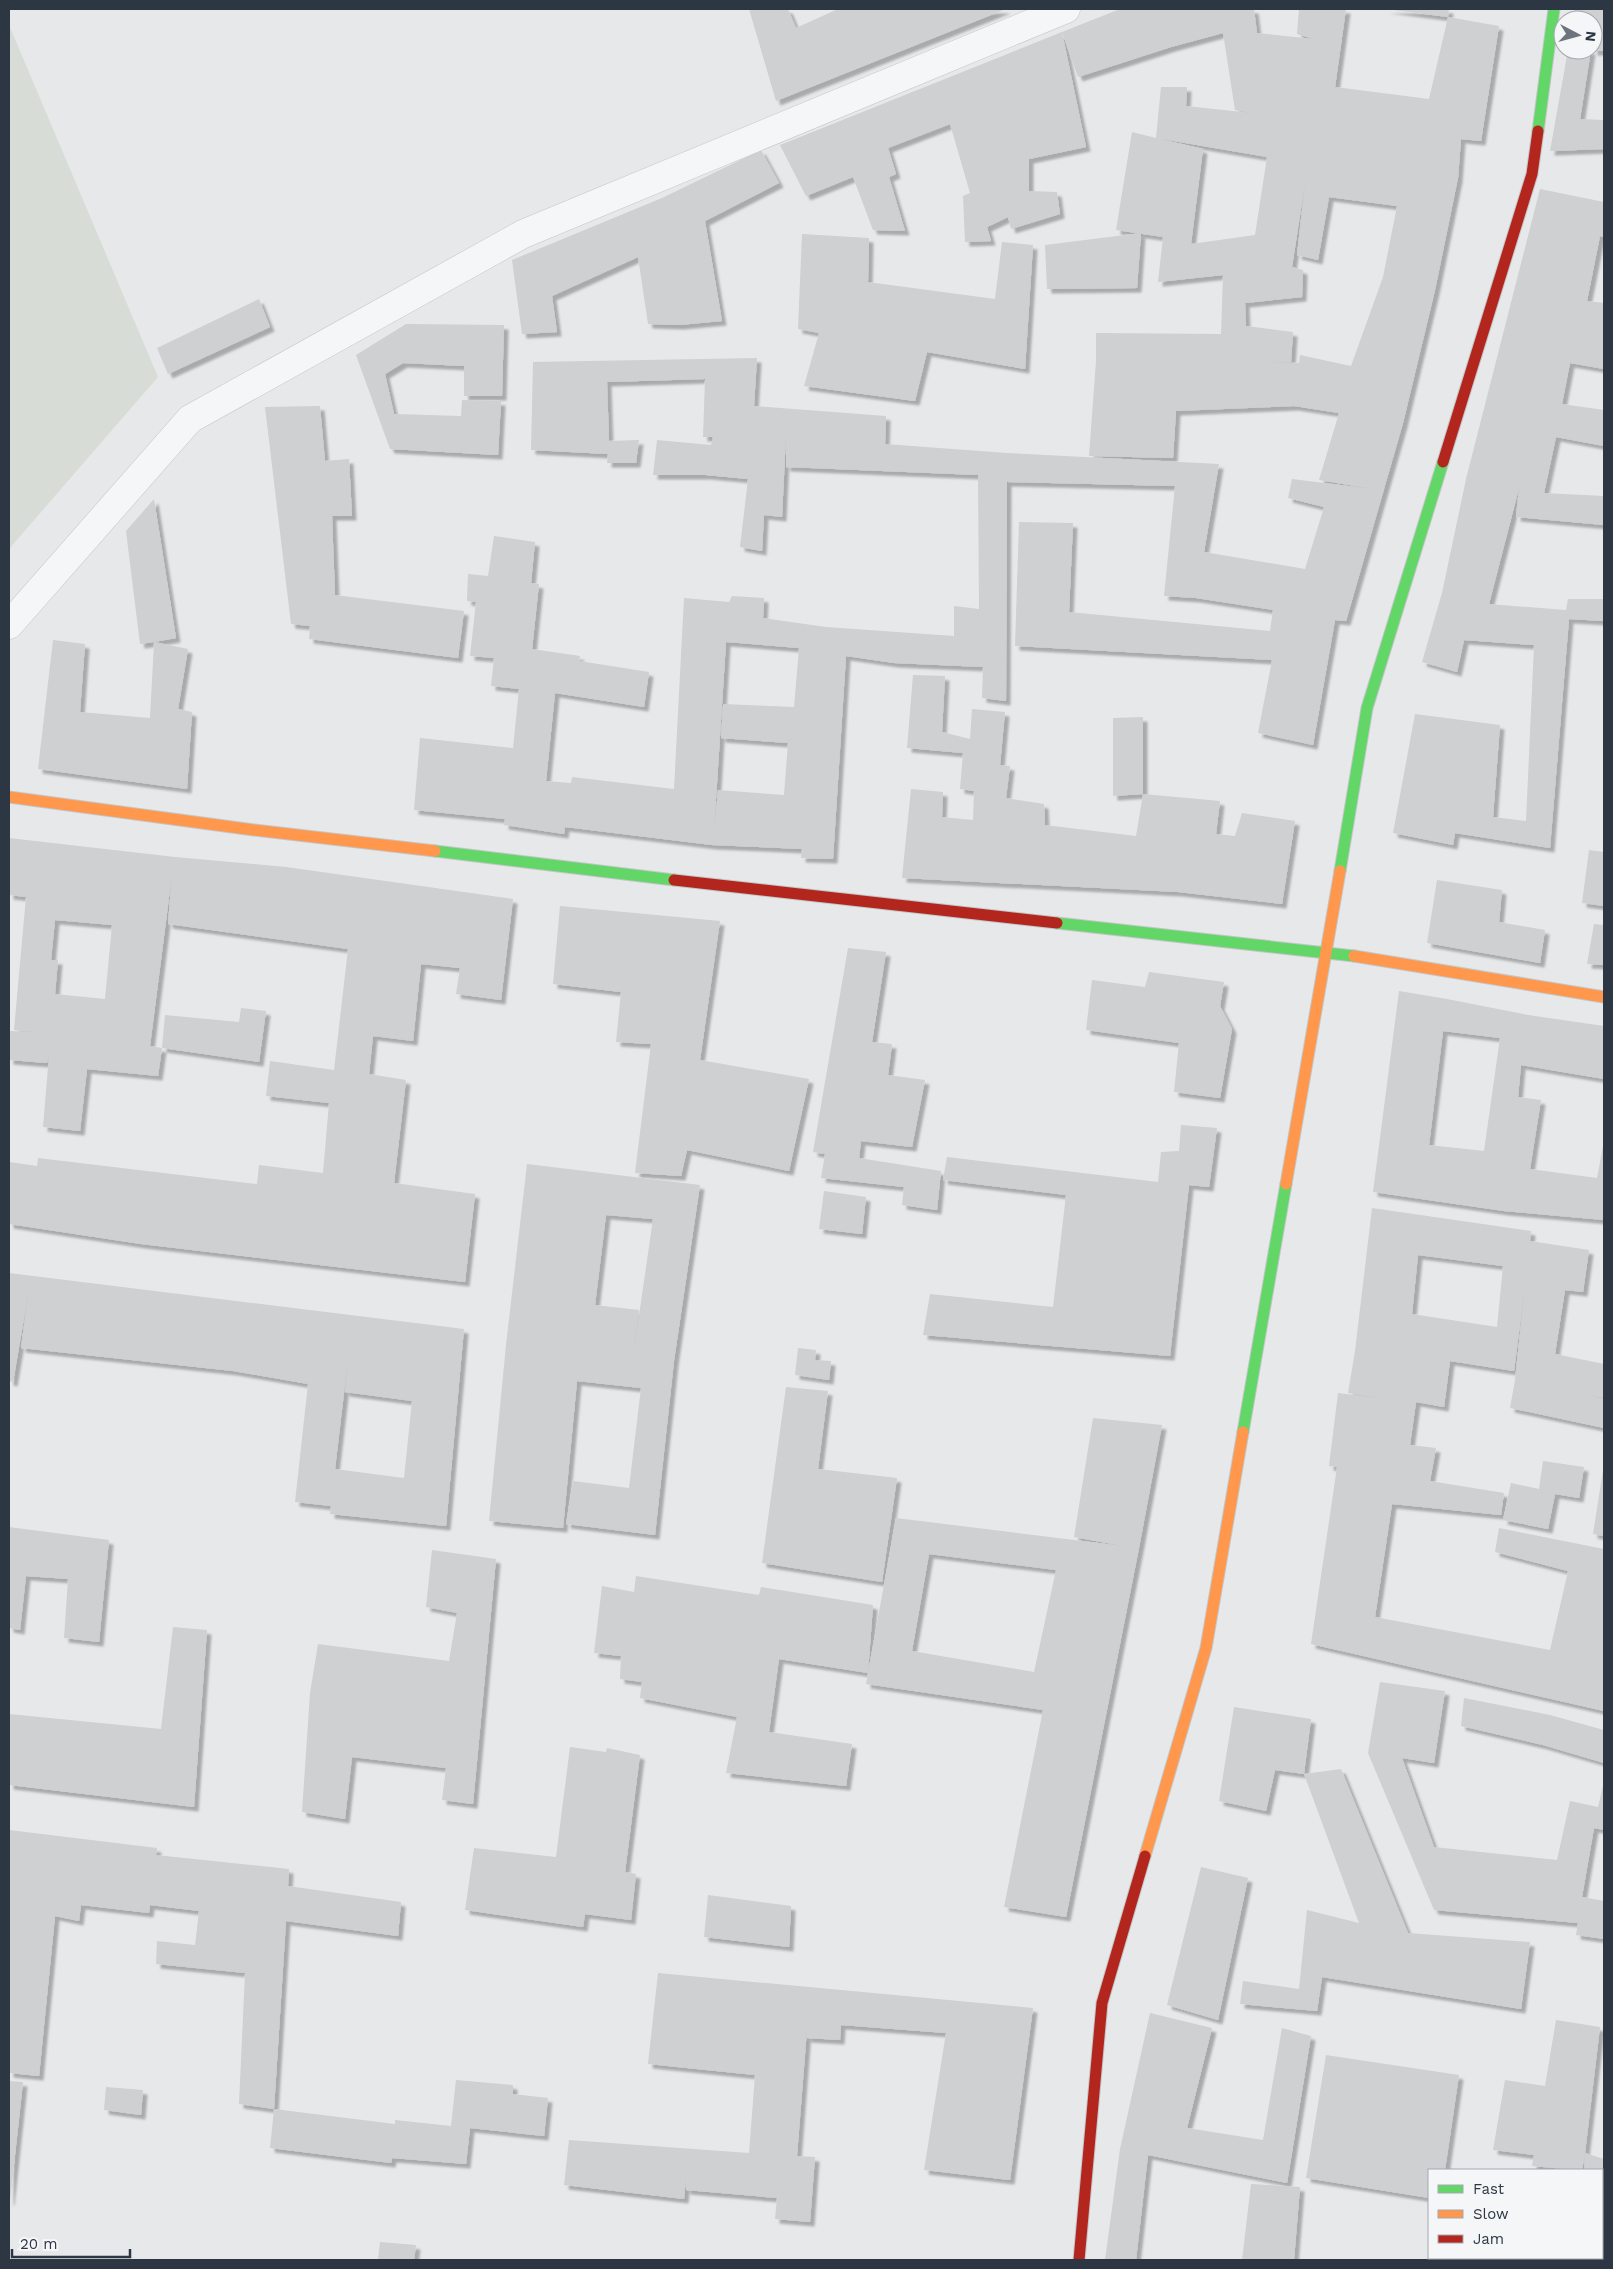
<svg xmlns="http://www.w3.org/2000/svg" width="1613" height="2269" font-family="'Work Sans',sans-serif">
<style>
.green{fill:#d7ddd6}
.building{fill:#ced0d2;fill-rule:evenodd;filter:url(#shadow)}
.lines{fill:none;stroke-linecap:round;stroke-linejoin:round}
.street-casing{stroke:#c4c6c8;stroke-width:29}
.fast-casing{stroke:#c4c6c8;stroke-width:13}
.slow-casing{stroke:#c4c6c8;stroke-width:13}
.jam-casing{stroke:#c4c6c8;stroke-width:13}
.street{stroke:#f5f6f7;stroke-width:28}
.fast{stroke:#63d668;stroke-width:11}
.slow{stroke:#ff974d;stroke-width:11}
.jam{stroke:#b3261e;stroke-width:11}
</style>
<defs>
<filter id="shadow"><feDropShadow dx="4.5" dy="4.5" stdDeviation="1" flood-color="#0004"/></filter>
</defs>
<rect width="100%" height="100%" fill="#e6e8ea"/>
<path class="green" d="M 9,25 L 158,377 L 9,549 Z"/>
<path class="building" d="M 749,9 L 788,9 L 796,28 L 838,9 L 1006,9 L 776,101 Z
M 1120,9 L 1254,9 L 1257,33 L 1314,39 L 1297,34 L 1299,9 L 1346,9 L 1335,87 L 1429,99 L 1448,17 L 1499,26 L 1481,141 L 1461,139 L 1458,178 L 1435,290 L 1403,423 L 1346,621 L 1335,620 L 1313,745 L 1258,733 L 1272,660 L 1015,646 L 1019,522 L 1073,523 L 1069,612 L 1270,631 L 1273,610 L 1196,598 L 1164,596 L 1175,486 L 1007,482 L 1006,701 L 982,698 L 983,667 L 894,663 L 846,656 L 833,859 L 801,858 L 802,849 L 712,845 L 565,827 L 564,834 L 504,825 L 505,819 L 414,810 L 420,738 L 513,748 L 519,689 L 491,686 L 494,658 L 470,656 L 476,602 L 467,601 L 468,574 L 488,576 L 494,536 L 535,542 L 531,583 L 539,584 L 532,649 L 580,656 L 579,661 L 649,672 L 644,707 L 555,693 L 546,781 L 571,783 L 572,777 L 674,789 L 684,598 L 729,602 L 732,596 L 764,598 L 763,618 L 826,627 L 954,636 L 954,606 L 979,609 L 978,475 L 786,467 L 786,435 L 782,517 L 764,515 L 762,551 L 740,547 L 748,479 L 706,475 L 653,475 L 657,440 L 711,445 L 713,437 L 703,437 L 705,379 L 607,382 L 609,441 L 639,440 L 636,463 L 607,463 L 608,454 L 531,450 L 533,362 L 757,358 L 754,406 L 886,416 L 885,444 L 1007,453 L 1219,464 L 1204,552 L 1305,569 L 1324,507 L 1288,498 L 1292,479 L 1373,489 L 1319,480 L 1339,413 L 1294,406 L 1176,411 L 1173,458 L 1089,456 L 1096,361 L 1096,333 L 1221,334 L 1223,275 L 1158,282 L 1163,237 L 1116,230 L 1132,132 L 1156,138 L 1161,87 L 1187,87 L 1186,106 L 1252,113 L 1235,110 L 1223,33 L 1171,47 L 1078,77 L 1062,32 ZM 1156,138 L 1267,157 L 1255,235 L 1191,244 L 1203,149 ZM 1305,183 L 1297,255 L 1318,260 L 1329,197 L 1397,206 L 1383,277 L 1351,366 L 1300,355 L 1299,363 L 1266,362 L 1291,362 L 1293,332 L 1246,326 L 1245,303 L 1302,297 L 1303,270 L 1292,267 ZM 726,642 L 799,648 L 794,707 L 723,704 L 721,738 L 788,743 L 784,795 L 718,790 L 714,831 Z
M 1386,9 L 1449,9 L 1448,17 Z
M 1575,9 L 1604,9 L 1604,51 L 1593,51 L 1593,20 L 1573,20 Z
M 1062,32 L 1086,147 L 1029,159 L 1029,191 L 1057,192 L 1060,214 L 1011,229 L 1008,217 L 987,227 L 991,241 L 965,242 L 963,196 L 970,193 L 950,124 L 888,148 L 896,174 L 889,177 L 905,231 L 873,230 L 853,177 L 806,196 L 780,145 Z
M 1568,50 L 1591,50 L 1580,119 L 1604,120 L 1604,149 L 1550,151 Z
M 761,150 L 779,183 L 705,221 L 722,321 L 679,325 L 648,324 L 638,257 L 552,296 L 557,332 L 522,334 L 512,260 L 662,198 Z
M 1540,189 L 1604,202 L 1604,237 L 1600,236 L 1587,301 L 1604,303 L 1604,369 L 1570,363 L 1562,404 L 1604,410 L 1604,446 L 1556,437 L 1544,493 L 1604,496 L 1604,525 L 1516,517 L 1519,488 L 1489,604 L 1566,610 L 1568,599 L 1604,599 L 1604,621 L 1569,619 L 1550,848 L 1455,833 L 1453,845 L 1393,833 L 1415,714 L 1500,725 L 1493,817 L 1526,821 L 1534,645 L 1464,640 L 1457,672 L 1422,662 L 1442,593 L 1466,479 Z
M 1141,233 L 1137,288 L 1047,289 L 1045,245 Z
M 802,234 L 869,238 L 868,282 L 995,299 L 1002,242 L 1033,245 L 1025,369 L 927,352 L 915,401 L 804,386 L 819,333 L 798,329 Z
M 259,299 L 270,327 L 168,374 L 157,348 Z
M 406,324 L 504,325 L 502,396 L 464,396 L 464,366 L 403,363 L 385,374 L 394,414 L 461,416 L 462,400 L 501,401 L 498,455 L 390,449 L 356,355 Z
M 320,406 L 325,461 L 349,459 L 352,516 L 332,516 L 335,595 L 464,611 L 458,658 L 309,639 L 310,626 L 291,624 L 265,407 Z
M 154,499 L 176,638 L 154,642 L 188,649 L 178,709 L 192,712 L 187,789 L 38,769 L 53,640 L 85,644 L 80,712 L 150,718 L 154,642 L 140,644 L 126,531 Z
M 913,675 L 945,676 L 942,732 L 970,739 L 972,709 L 1005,712 L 1000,765 L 1010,766 L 1006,798 L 1044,804 L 1045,825 L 1136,836 L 1143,794 L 1220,801 L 1216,834 L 1235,836 L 1242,813 L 1295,821 L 1282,904 L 1178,892 L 902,878 L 911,789 L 943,792 L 942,817 L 973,820 L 974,791 L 960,789 L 963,753 L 907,748 Z
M 1143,717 L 1143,794 L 1113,796 L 1113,718 Z
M 9,838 L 175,857 L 286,867 L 513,899 L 501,1000 L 456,994 L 460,968 L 421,964 L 413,1041 L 373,1036 L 369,1074 L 406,1080 L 394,1183 L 475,1194 L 465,1282 L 141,1244 L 9,1224 L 9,1162 L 37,1166 L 38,1158 L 257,1184 L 259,1165 L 323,1173 L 329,1103 L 266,1096 L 270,1061 L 334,1070 L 348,949 L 168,924 L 172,874 L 150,1046 L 162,1048 L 158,1076 L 87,1069 L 80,1131 L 43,1127 L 49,1055 L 47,1063 L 9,1060 L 9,1031 L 34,1032 L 14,1030 L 26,897 L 9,895 ZM 55,920 L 112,925 L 105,999 L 55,994 L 58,960 L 51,960 Z
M 1589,850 L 1604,852 L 1604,906 L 1582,903 Z
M 1437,880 L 1502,890 L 1499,922 L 1545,930 L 1540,963 L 1427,943 Z
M 560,906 L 720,921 L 700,1060 L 809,1079 L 789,1171 L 687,1150 L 681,1176 L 635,1173 L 651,1044 L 616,1042 L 621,992 L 553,984 Z
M 1594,924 L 1604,925 L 1604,965 L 1587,964 Z
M 848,948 L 886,952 L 872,1042 L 892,1044 L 888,1075 L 925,1080 L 912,1147 L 861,1141 L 859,1158 L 941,1171 L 937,1210 L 902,1205 L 904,1187 L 821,1178 L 825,1154 L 813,1152 Z
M 1149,972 L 1224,982 L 1220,1006 L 1232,1029 L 1220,1098 L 1174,1092 L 1179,1043 L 1086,1030 L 1092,980 L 1145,987 Z
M 1399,991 L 1447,999 L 1528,1015 L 1604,1026 L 1604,1079 L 1521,1065 L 1518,1097 L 1541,1100 L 1530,1169 L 1597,1178 L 1604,1141 L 1604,1220 L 1504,1211 L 1373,1192 ZM 1443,1031 L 1500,1038 L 1484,1151 L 1429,1145 Z
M 241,1008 L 266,1011 L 259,1062 L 162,1048 L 165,1015 L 239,1022 Z
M 1181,1125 L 1217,1128 L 1209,1187 L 1189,1185 L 1170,1356 L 923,1335 L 930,1294 L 1053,1307 L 1066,1195 L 943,1180 L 947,1157 L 1158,1182 L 1161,1152 L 1179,1151 Z
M 527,1164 L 700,1185 L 674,1361 L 655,1535 L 566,1524 L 573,1481 L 629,1488 L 641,1388 L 577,1381 L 563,1528 L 489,1521 L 506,1345 ZM 606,1215 L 653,1219 L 633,1357 L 639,1310 L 595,1305 Z
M 824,1191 L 866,1197 L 862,1234 L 819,1229 Z
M 1372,1208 L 1531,1231 L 1530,1241 L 1589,1250 L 1583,1292 L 1565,1290 L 1555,1354 L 1604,1364 L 1604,1398 L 1586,1395 L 1604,1399 L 1604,1428 L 1510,1408 L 1515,1380 L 1525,1286 L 1514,1371 L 1450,1361 L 1444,1407 L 1416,1402 L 1410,1445 L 1436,1448 L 1430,1481 L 1504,1493 L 1501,1515 L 1392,1504 L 1375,1617 L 1550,1650 L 1568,1571 L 1495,1552 L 1499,1528 L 1604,1549 L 1604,1711 L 1311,1644 L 1337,1467 L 1329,1466 L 1338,1393 L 1378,1398 L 1348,1393 L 1355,1351 ZM 1418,1255 L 1503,1266 L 1497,1327 L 1412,1314 Z
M 9,1273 L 464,1329 L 446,1526 L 330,1514 L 331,1506 L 295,1502 L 308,1384 L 233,1371 L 21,1348 L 28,1295 L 13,1382 L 9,1381 ZM 348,1359 L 345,1392 L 412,1401 L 404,1478 L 335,1469 Z
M 798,1348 L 816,1350 L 815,1360 L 831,1361 L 829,1380 L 795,1375 Z
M 786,1387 L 828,1391 L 818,1469 L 897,1478 L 882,1582 L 762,1563 Z
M 1093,1418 L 1162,1425 L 1139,1548 L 1066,1917 L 1004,1907 L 1043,1710 L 866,1684 L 896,1518 L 1123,1546 L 1074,1537 ZM 929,1554 L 1056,1570 L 1034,1672 L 912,1651 Z
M 1543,1461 L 1584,1467 L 1579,1498 L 1555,1494 L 1548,1529 L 1503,1520 L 1511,1483 L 1539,1489 Z
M 1603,1470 L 1604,1470 L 1604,1536 L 1593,1534 Z
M 9,1527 L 109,1540 L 99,1642 L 64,1638 L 68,1579 L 26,1576 L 20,1630 L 9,1628 Z
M 432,1550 L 496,1559 L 473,1804 L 442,1800 L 446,1768 L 352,1757 L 345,1819 L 302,1812 L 310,1693 L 318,1644 L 449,1661 L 457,1613 L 426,1607 Z
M 636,1576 L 759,1595 L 761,1587 L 873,1605 L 868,1673 L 779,1659 L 769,1732 L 852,1744 L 846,1786 L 726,1773 L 737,1717 L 640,1698 L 642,1682 L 620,1679 L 621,1656 L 594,1653 L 602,1586 L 634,1592 Z
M 173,1627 L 207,1630 L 194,1807 L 9,1785 L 9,1714 L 161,1729 Z
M 1380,1682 L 1445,1691 L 1434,1763 L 1402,1758 L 1434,1847 L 1557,1860 L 1570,1801 L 1598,1807 L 1604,1781 L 1604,1830 L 1594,1828 L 1582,1897 L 1604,1901 L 1604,1939 L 1576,1935 L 1578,1923 L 1434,1910 L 1368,1753 Z
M 1464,1698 L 1550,1715 L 1604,1730 L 1604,1763 L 1543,1745 L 1461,1726 Z
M 1234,1707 L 1311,1719 L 1304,1774 L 1275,1770 L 1266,1811 L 1219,1801 Z
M 570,1747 L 606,1752 L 607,1748 L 640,1755 L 625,1872 L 636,1874 L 631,1920 L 585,1914 L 583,1927 L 465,1910 L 474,1848 L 556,1857 Z
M 1341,1769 L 1408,1933 L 1530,1942 L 1521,2009 L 1322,1977 L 1317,2011 L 1240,2004 L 1243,1981 L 1299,1989 L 1307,1910 L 1359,1923 L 1304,1774 Z
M 9,1830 L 157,1848 L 156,1855 L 289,1869 L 288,1886 L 401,1902 L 398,1936 L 286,1921 L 274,2109 L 239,2104 L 245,1973 L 156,1964 L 157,1941 L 195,1945 L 199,1911 L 150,1905 L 149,1913 L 81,1905 L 79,1921 L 55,1916 L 39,2076 L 9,2073 Z
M 1201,1867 L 1248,1878 L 1218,2020 L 1167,2005 Z
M 708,1895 L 791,1906 L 789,1947 L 704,1937 Z
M 658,1973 L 1033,2008 L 1010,2180 L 924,2170 L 946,2033 L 841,2025 L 840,2040 L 807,2038 L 807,2029 L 797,2156 L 815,2157 L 810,2222 L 775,2219 L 777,2198 L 686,2190 L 686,2178 L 684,2199 L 564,2185 L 569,2140 L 749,2153 L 755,2075 L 648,2064 Z
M 1150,2013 L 1212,2028 L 1187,2128 L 1263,2140 L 1282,2028 L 1311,2036 L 1287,2183 L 1148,2155 L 1136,2260 L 1105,2260 L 1120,2149 Z
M 1556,2020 L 1600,2027 L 1585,2153 L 1604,2159 L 1604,2187 L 1602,2186 L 1602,2170 L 1584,2170 L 1585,2154 L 1582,2170 L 1576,2170 L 1532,2166 L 1534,2155 L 1493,2150 L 1505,2080 L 1545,2086 Z
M 1326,2055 L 1459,2075 L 1445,2170 L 1429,2170 L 1429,2198 L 1306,2178 Z
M 456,2080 L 513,2085 L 513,2094 L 548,2098 L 544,2136 L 470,2128 L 466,2164 L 392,2158 L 391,2163 L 270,2148 L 274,2109 L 395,2124 L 395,2120 L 451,2126 Z
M 9,2081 L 23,2082 L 10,2201 L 9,2201 Z
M 106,2087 L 143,2090 L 141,2115 L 104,2110 Z
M 1251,2184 L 1300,2187 L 1294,2260 L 1242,2260 Z
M 380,2242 L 416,2245 L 414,2260 L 378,2260 Z"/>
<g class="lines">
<g class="street-casing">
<path id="street" d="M 9,625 L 190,419 L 523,234 L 1066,9"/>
</g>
<g class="fast-casing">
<path id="fast" d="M 1538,131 L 1554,9
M 435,851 L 674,880
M 1340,871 L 1367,708 L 1443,462
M 1057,923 L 1354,956
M 1243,1432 L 1286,1184"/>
</g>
<g class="slow-casing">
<path id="slow" d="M 9,797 L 254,830 L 435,851
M 1354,956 L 1604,997
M 1286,1184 L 1340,871
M 1145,1856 L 1206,1648 L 1243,1432"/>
</g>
<g class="jam-casing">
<path id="jam" d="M 1443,462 L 1532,174 L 1538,131
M 674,880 L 1057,923
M 1079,2260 L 1102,2003 L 1145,1856"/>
</g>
<use href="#street" class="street"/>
<use href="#fast" class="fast"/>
<use href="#slow" class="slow"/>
<use href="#jam" class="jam"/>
</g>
<rect width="1613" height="2269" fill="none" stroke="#2d3643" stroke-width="20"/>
<rect x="1428" y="2169" width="175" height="90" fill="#f4f6f8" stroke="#a4a9b0"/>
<rect x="1438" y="2185" width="25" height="8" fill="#63d668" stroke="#a4a9b0"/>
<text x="1473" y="2194" font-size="15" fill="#2d3643">Fast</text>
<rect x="1438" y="2210" width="25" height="8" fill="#ff974d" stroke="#a4a9b0"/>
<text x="1473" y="2219" font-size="15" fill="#2d3643">Slow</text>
<rect x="1438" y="2235" width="25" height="8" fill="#b3261e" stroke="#a4a9b0"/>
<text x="1473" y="2244" font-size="15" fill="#2d3643">Jam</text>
<g transform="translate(1578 35) rotate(96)"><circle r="24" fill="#f4f6f8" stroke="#a4a9b0"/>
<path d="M0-4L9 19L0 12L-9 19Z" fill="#6e747d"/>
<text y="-8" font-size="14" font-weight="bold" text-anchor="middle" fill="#2d3643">N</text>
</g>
<path d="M12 2249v8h118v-8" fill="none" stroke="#2d3643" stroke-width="2.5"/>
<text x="20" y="2249" font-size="15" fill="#2d3643" stroke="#f4f6f8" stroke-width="4" paint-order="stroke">20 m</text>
</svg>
